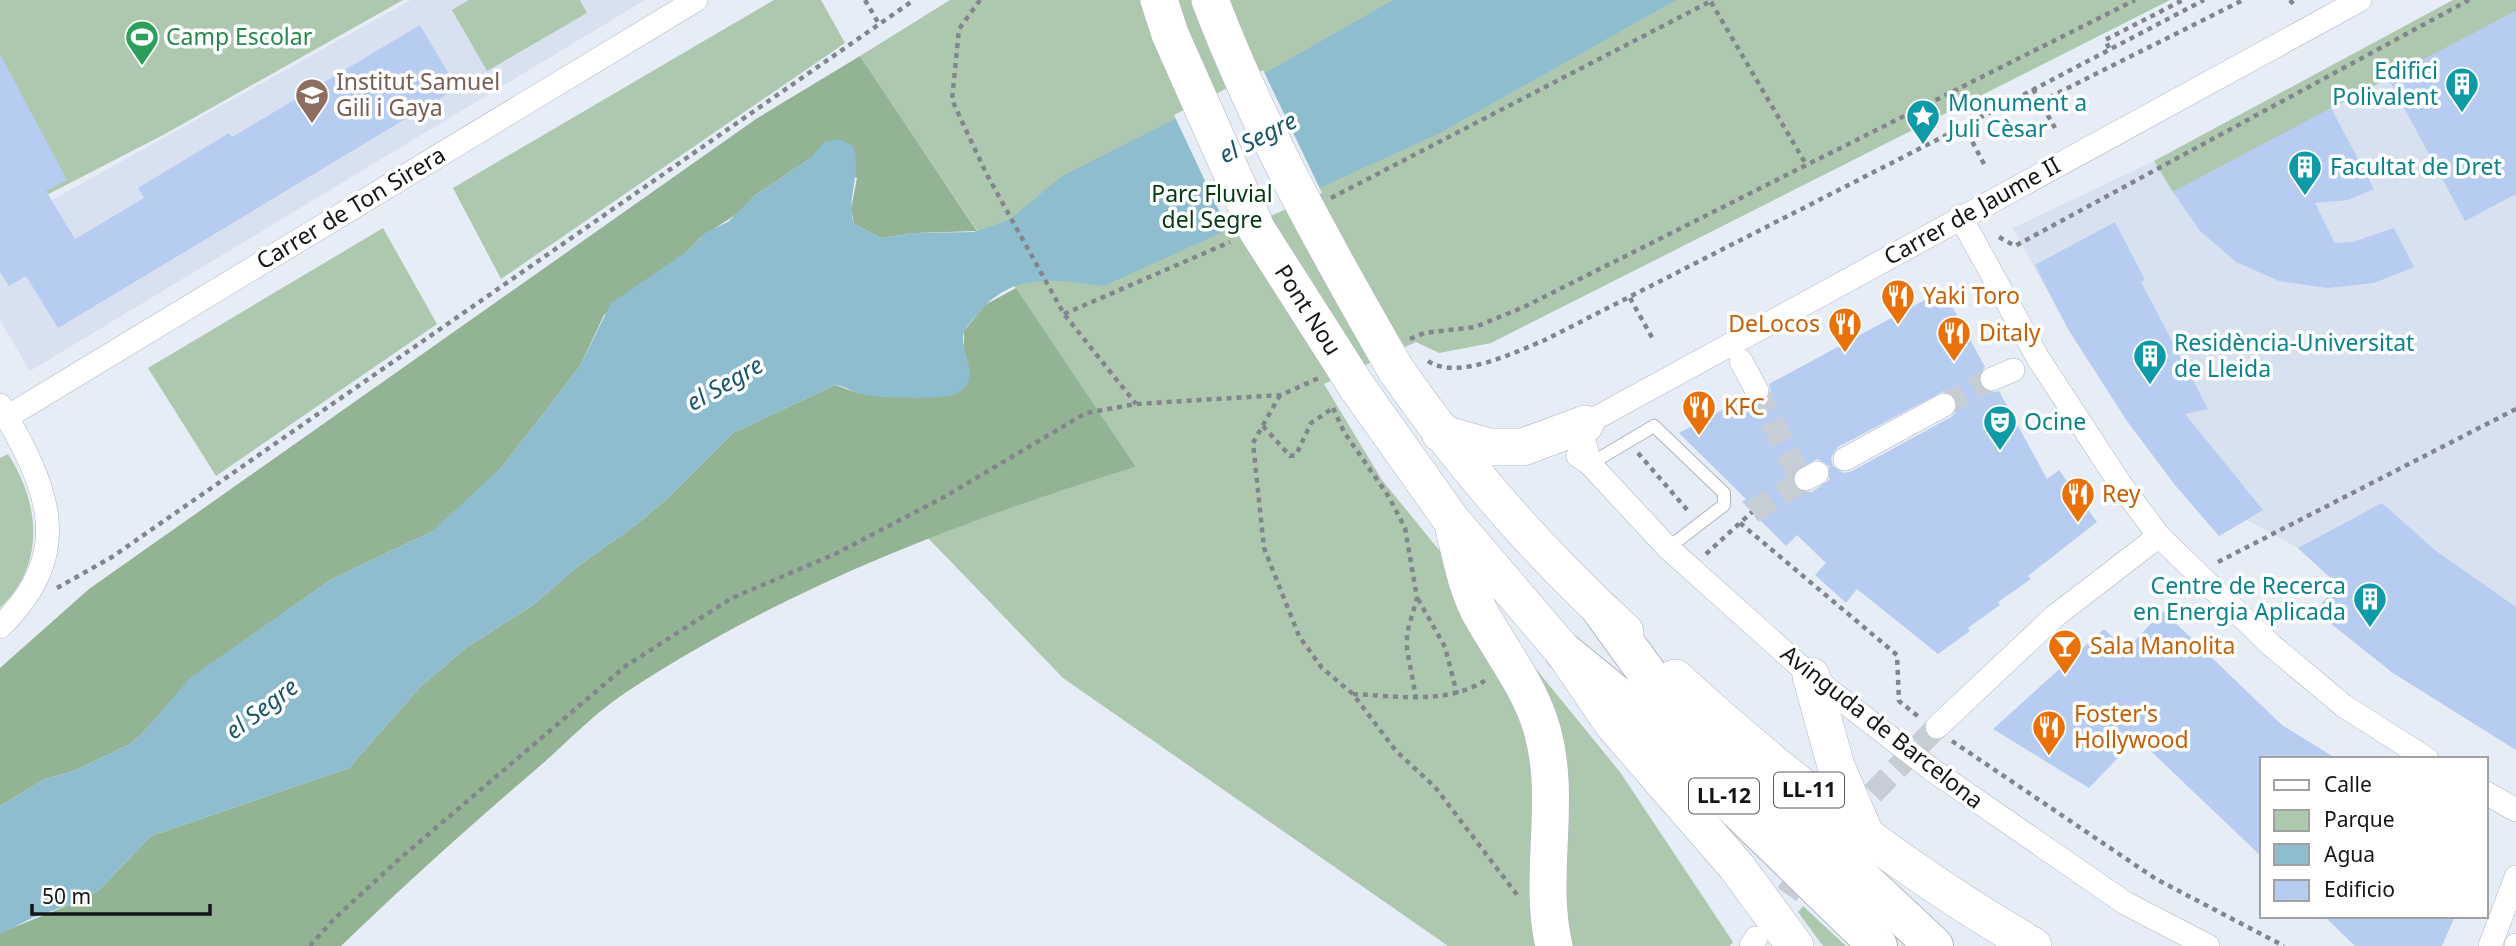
<svg xmlns="http://www.w3.org/2000/svg" width="2516" height="946" font-family="'Noto Sans',sans-serif">
<style>
.built{fill:#d7e1f0}
.green{fill:#aec8b0}
.forest{fill:#92b394}
.water{fill:#8ebdd0}
.pier{fill:#e7edf6}
.building{fill:#b7ccf1;fill-rule:evenodd}
.lines{fill:none;stroke-linecap:round;stroke-linejoin:round}
.street-tunnel{stroke:#c7cdd5;stroke-width:23;stroke-dasharray:23 11;stroke-linecap:butt}
.lane-casing{stroke:#afb4bd;stroke-width:14}
.street-casing{stroke:#afb4bd;stroke-width:24}
.primary-casing{stroke:#afb4bd;stroke-width:38}
.highway-casing{stroke:#afb4bd;stroke-width:40}
.path{stroke:#82868c;stroke-width:4.5;stroke-dasharray:5 5;stroke-linecap:butt}
.lane{stroke:#fff;stroke-width:12}
.street{stroke:#fff;stroke-width:23}
.primary{stroke:#fff;stroke-width:37}
.highway{stroke:#fff;stroke-width:38}
.primary-bridge-casing{stroke:#afb4bd;stroke-width:38;stroke-linecap:butt}
.primary-bridge{stroke:#fff;stroke-width:37}
.labels{text-anchor:middle;stroke-width:7;stroke-linejoin:round;paint-order:stroke}
.shield{fill:#fff;stroke:#5a5b5d;stroke-width:2}
.shield-label{font-size:21px;font-weight:bold;fill:#131518}
.leisure-label{font-size:23px;fill:#27864d;stroke:#fff;text-anchor:start}
.culture-label{font-size:23px;fill:#0d838f;stroke:#fff;text-anchor:start}
.education-label{font-size:23px;fill:#785e54;stroke:#fff;text-anchor:start}
.park-label{font-size:23px;fill:#053b13;stroke:#fff}
.street-label{font-size:23px;fill:#131518;stroke:#fff}
.food-label{font-size:23px;fill:#c56008;stroke:#fff;text-anchor:start}
.water-label{font-size:24px;font-style:italic;fill:#19566b;stroke:#fff}
</style>
<rect width="100%" height="100%" fill="#e7edf6"/>
<path class="built" d="M 411,0 L 645,0 L 30,371 L 0,320 L 0,229 Z
M 2453,0 L 2516,0 L 2516,750 L 2393,673 L 2315,611 L 2338,585 L 2298,548 L 2247,520 L 2219,536 L 2175,485 L 2127,421 L 2068,329 L 2013,228 L 2154,161 Z"/>
<path class="green" d="M 0,0 L 403,0 L 165,134 L 0,219 Z
M 469,0 L 580,0 L 587,13 L 487,71 L 452,10 Z
M 774,0 L 821,0 L 845,43 L 501,279 L 453,188 Z
M 950,0 L 2170,0 L 1491,343 L 1439,353 L 1416,342 L 1324,384 L 1382,480 L 1620,772 L 1733,942 L 1730,946 L 1448,946 L 1063,678 L 927,537 L 1051,493 L 1136,467 L 860,56 Z
M 2453,0 L 2516,0 L 2516,11 L 2173,192 L 2154,161 Z
M 383,228 L 437,324 L 216,476 L 148,368 Z
M 8,454 C 40,504 46,564 0,608 L 0,458 Z
M 1803,906 L 1846,946 L 1823,946 L 1798,912 Z"/>
<path class="forest" d="M 860,56 L 977,231 L 915,233 L 881,238 L 854,224 L 851,209 L 857,178 L 811,158 L 754,196 L 740,212 L 700,238 L 689,250 L 604,315 L 580,366 L 502,467 L 448,519 L 431,532 L 332,579 L 191,678 L 141,735 L 130,744 L 74,771 L 45,779 L 0,806 L 0,668 L 89,589 L 756,119 Z
M 1016,288 L 1136,467 C 958,521 781,590 625,693 C 595,713 568,741 541,765 C 472,824 406,883 341,946 L 0,946 L 0,934 L 7,930 L 74,903 L 99,890 L 151,836 L 349,768 L 421,686 L 466,648 L 533,605 L 577,567 L 637,524 L 669,497 L 733,433 L 835,385 L 855,392 L 885,397 L 924,397 L 964,345 L 964,331 L 985,305 Z"/>
<path class="water" d="M 1393,0 L 1676,0 L 1440,133 L 1104,286 C 1055,280 1013,270 977,315 C 972,321 963,329 963,337 C 962,354 983,382 955,394 C 941,400 881,398 865,395 C 854,393 846,386 835,385 L 733,433 L 669,497 L 637,524 L 577,567 L 533,605 L 466,648 L 421,686 L 349,768 L 151,836 L 99,890 L 74,903 L 32,918 L 0,934 L 0,806 L 45,779 L 74,771 L 130,744 L 141,735 L 190,678 L 332,579 L 431,532 L 502,467 L 580,366 L 611,303 L 689,250 L 705,233 L 728,222 L 754,196 L 811,158 L 824,142 L 839,139 L 853,146 C 863,173 845,199 854,224 L 881,238 L 915,233 L 974,232 L 1009,220 L 1062,176 L 1258,77 Z"/>
<path class="pier" d="M 1263,70 L 1322,193 L 1230,234 L 1174,115 Z"/>
<path class="building" d="M 2516,11 L 2516,194 L 2465,221 L 2388,78 Z
M 420,25 L 457,88 L 58,328 L 26,276 L 9,286 L 0,272 L 0,54 L 67,180 L 46,191 L 75,239 L 144,198 L 138,188 L 229,133 L 232,137 Z
M 2331,108 L 2374,189 L 2348,200 L 2315,203 L 2335,243 L 2353,242 L 2394,228 L 2414,267 L 2374,283 L 2327,288 L 2279,281 L 2236,262 L 2200,231 L 2173,192 Z
M 2115,222 L 2145,280 L 2141,282 L 2208,409 L 2185,414 L 2263,510 L 2219,536 L 2175,485 L 2127,421 L 2068,329 L 2035,265 Z
M 1943,290 L 1985,367 L 1978,377 L 1979,385 L 1990,393 L 1999,391 L 2047,479 L 2059,470 L 2097,522 L 2028,576 L 2031,579 L 1998,602 L 2000,605 L 1968,628 L 1970,631 L 1938,654 L 1857,589 L 1846,603 L 1815,575 L 1826,563 L 1797,535 L 1786,546 L 1742,502 L 1746,499 L 1679,433 L 1745,398 L 1756,405 L 1764,403 L 1771,392 L 1769,384 ZM 1944,391 L 1957,399 L 1956,412 L 1951,417 L 1852,471 L 1844,473 L 1833,466 L 1831,458 L 1838,447 ZM 1817,459 L 1829,466 L 1829,480 L 1812,492 L 1799,491 L 1793,485 L 1794,472 Z
M 2382,503 L 2436,551 L 2516,607 L 2516,750 L 2393,673 L 2315,611 L 2338,585 L 2298,548 Z
M 2163,611 L 2282,725 L 2337,759 L 2262,759 L 2262,857 L 2137,738 L 2089,788 L 1993,729 L 2104,629 L 2126,650 Z
M 2324,916 L 2455,916 L 2442,946 L 2355,946 Z"/>
<g class="lines">
<path class="street-tunnel" d="M 1757,391 L 1802,481
M 1944,405 L 1992,379
M 1752,512 L 1806,479
M 1849,818 L 1937,727
M 1767,922 L 1808,865"/>
<g class="lane-casing">
<path id="lane" d="M 1590,464 L 1654,426 L 1724,493 L 1724,505 L 1668,548"/>
</g>
<g class="street-casing">
<path id="street" d="M 1960,216 L 2038,358 L 2121,485 L 2159,536 L 2271,645 L 2344,706 L 2427,759
M 1741,361 L 1757,391
M 1992,379 L 2013,370
M 0,405 C 47,487 78,550 0,627
M 7,417 L 696,0
M 1578,456 L 1590,464 L 1668,548 L 1811,676 L 1931,769 L 2125,903 L 2208,946
M 1845,459 L 1944,405
M 1590,464 L 1584,441 L 1585,424 L 2360,0
M 1806,479 L 1817,473
M 1937,727 L 2055,616 L 2159,536
M 2486,793 L 2516,810
M 1751,946 L 1756,938
M 2490,946 L 2516,877
M 2516,946 L 2516,945"/>
</g>
<g class="primary-casing">
<path id="primary" d="M 1396,370 C 1461,464 1540,554 1625,632
M 1357,387 L 1452,521 L 1564,652 L 1613,724 L 1736,866 L 1795,946
M 1440,433 L 1489,447 L 1523,447 L 1585,424
M 1454,529 C 1461,557 1466,585 1479,611 C 1499,648 1527,683 1540,723 C 1564,796 1537,874 1554,946
M 1811,676 L 1836,766 L 1863,829
M 1675,678 C 1784,778 1905,871 2033,946"/>
</g>
<g class="highway-casing">
<path id="highway" d="M 1602,611 L 1657,687 L 1934,946
M 1564,652 L 1636,711 L 1878,946"/>
</g>
<path class="path" d="M 865,0 L 879,24
M 980,0 L 959,29 L 952,100 L 986,173 L 1064,314 L 1136,404
M 2290,0 L 2294,5
M 1711,2 L 1807,166
M 2109,48 L 2105,40 L 2183,0
M 2033,89 L 2055,128
M 2040,102 L 2243,0
M 1984,164 L 1964,126 L 2204,0
M 1331,198 L 1713,0
M 1999,237 L 2015,246 L 2469,0
M 1630,298 L 1654,341
M 1064,314 L 1230,242
M 1410,339 L 1424,333 L 1475,327 L 1524,307 L 2135,0
M 1428,361 C 1458,381 1515,352 1545,340 L 1964,126
M 1280,395 L 1253,443 L 1264,548 L 1299,636 L 1322,668 L 1353,694 L 1396,751 L 1435,787 L 1518,896
M 1333,408 L 1344,432 L 1389,497 L 1405,528 L 1417,598 L 1407,633 L 1407,650 L 1416,697
M 1263,426 L 1290,456 L 1296,455 L 1311,423 L 1333,408
M 1638,453 L 1689,512
M 1740,523 L 1897,655 L 1899,701 L 1919,717
M 1706,554 L 1752,512
M 2218,562 L 2516,409
M 57,588 L 112,557 L 914,0
M 1418,599 L 1445,647 L 1457,694
M 1353,694 C 1398,696 1446,705 1486,680
M 1952,741 L 2156,879 L 2284,946
M 310,946 L 334,919 L 397,861 L 627,665 L 732,598 L 835,554 L 944,497 L 1086,413 L 1136,404 L 1281,395 L 1319,378"/>
<use href="#lane" class="lane"/>
<use href="#street" class="street"/>
<use href="#primary" class="primary"/>
<use href="#highway" class="highway"/>
<g class="primary-bridge-casing">
<g id="primary-bridge">
<path id="s1" d="M 1159,0 L 1170,34 L 1257,230 L 1357,387"/>
<path d="M 1210,0 C 1259,129 1327,250 1396,370"/>
</g>
</g>
<use href="#primary-bridge" class="primary-bridge"/>
</g>
<defs>
<g id="stadium-pin" transform="scale(1.75)"><path d="M0 17L-7.5 6A9.5 9.5 0 1 1 7.5 6Z" fill="#2e9e5b" stroke="#fff"/><path d="M0-5a6.5 5 0 1 0 0 10a6.5 5 0 1 0 0-10ZM-3.5-1.8h7v3.6h-7Z" fill="#fff"/></g>
<g id="building-pin" transform="scale(1.75)"><path d="M0 17L-7.5 6A9.5 9.5 0 1 1 7.5 6Z" fill="#0f9aa8" stroke="#fff"/><path d="M-4-6H4V6H1V3H-1V6H-4ZM-2.5-4.3h1.7v1.8h-1.7ZM.8-4.3h1.7v1.8H.8ZM-2.5-1h1.7V.8h-1.7ZM.8-1h1.7V.8H.8Z" fill="#fff"/></g>
<g id="school-pin" transform="scale(1.75)"><path d="M0 17L-7.5 6A9.5 9.5 0 1 1 7.5 6Z" fill="#8d6e63" stroke="#fff"/><path d="M0-5L7-2L0 1L-7-2ZM-4 1L0 2.5L4 1V4Q0 6-4 4Z" fill="#fff"/></g>
<g id="sight-pin" transform="scale(1.75)"><path d="M0 17L-7.5 6A9.5 9.5 0 1 1 7.5 6Z" fill="#0f9aa8" stroke="#fff"/><path d="M0-6L1.8-2.2L6-1.7L2.9 1.2L3.7 5.4L0 3.3L-3.7 5.4L-2.9 1.2L-6-1.7L-1.8-2.2Z" fill="#fff"/></g>
<g id="restaurant-pin" transform="scale(1.75)"><path d="M0 17L-7.5 6A9.5 9.5 0 1 1 7.5 6Z" fill="#e8710a" stroke="#fff"/><path d="M-5-6h1v4h1v-4h1v4h1v-4h1v5L-1.5 .5V6h-2V.5L-5-1ZM5-6V6H3V1.5H1.5Q1.5-4 5-6Z" fill="#fff"/></g>
<g id="theatre-pin" transform="scale(1.75)"><path d="M0 17L-7.5 6A9.5 9.5 0 1 1 7.5 6Z" fill="#0f9aa8" stroke="#fff"/><path d="M-5-5.5Q0-4 5-5.5V0Q5 5 0 6Q-5 5-5 0ZM-3.3-2.5H-1v1.5H-3.3ZM1-2.5H3.3v1.5H1ZM-2.8 1Q0 5.5 2.8 1Z" fill="#fff"/></g>
<g id="bar-pin" transform="scale(1.75)"><path d="M0 17L-7.5 6A9.5 9.5 0 1 1 7.5 6Z" fill="#e8710a" stroke="#fff"/><path d="M-6-5H6L.8 .8V4.5H3.5V6h-7V4.5H-.8V.8Z" fill="#fff"/></g>
</defs>
<g fill-rule="evenodd">
<use href="#stadium-pin" x="142" y="37"/>
<use href="#building-pin" x="2462" y="84"/>
<use href="#school-pin" x="312" y="95"/>
<use href="#sight-pin" x="1923" y="116"/>
<use href="#building-pin" x="2305" y="167"/>
<use href="#restaurant-pin" x="1898" y="296"/>
<use href="#restaurant-pin" x="1845" y="324"/>
<use href="#restaurant-pin" x="1954" y="333"/>
<use href="#building-pin" x="2150" y="356"/>
<use href="#restaurant-pin" x="1699" y="407"/>
<use href="#theatre-pin" x="2000" y="422"/>
<use href="#restaurant-pin" x="2078" y="494"/>
<use href="#building-pin" x="2370" y="599"/>
<use href="#bar-pin" x="2065" y="646"/>
<use href="#restaurant-pin" x="2049" y="727"/>
</g>
<g class="labels">
<g class="shield">
<rect x="1774" y="772.5" width="70" height="35" rx="5"/>
<rect x="1689" y="778.5" width="70" height="35" rx="5"/>
</g>
<g class="shield-label">
<text x="1809" y="797">LL-11</text>
<text x="1724" y="803">LL-12</text>
</g>
<g class="leisure-label">
<text x="166" y="45">Camp Escolar</text>
</g>
<g class="culture-label">
<text x="2438" y="79" text-anchor="end">Edifici<tspan x="2438" dy="26">Polivalent</tspan></text>
<text x="1948" y="111">Monument a<tspan x="1948" dy="26">Juli Cèsar</tspan></text>
<text x="2330" y="175">Facultat de Dret</text>
<text x="2174" y="351">Residència-Universitat<tspan x="2174" dy="26">de Lleida</tspan></text>
<text x="2024" y="430">Ocine</text>
<text x="2346" y="594" text-anchor="end">Centre de Recerca<tspan x="2346" dy="26">en Energia Aplicada</tspan></text>
</g>
<g class="education-label">
<text x="336" y="90">Institut Samuel<tspan x="336" dy="26">Gili i Gaya</tspan></text>
</g>
<g class="park-label">
<text x="1212" y="202">Parc Fluvial<tspan x="1212" dy="26">del Segre</tspan></text>
</g>
<g class="street-label">
<text transform="translate(351 208) rotate(-31)" y="8">Carrer de Ton Sirera</text>
<text transform="translate(1972 211) rotate(-29)" y="8">Carrer de Jaume II</text>
<text dy="8" stroke="none"><textPath href="#s1" startOffset="345">Pont Nou</textPath></text>
<text transform="translate(1882 727) rotate(38)" y="8">Avinguda de Barcelona</text>
</g>
<g class="food-label">
<text x="1923" y="304">Yaki Toro</text>
<text x="1820" y="332" text-anchor="end">DeLocos</text>
<text x="1979" y="341">Ditaly</text>
<text x="1724" y="415">KFC</text>
<text x="2102" y="502">Rey</text>
<text x="2090" y="654">Sala Manolita</text>
<text x="2074" y="722">Foster's<tspan x="2074" dy="26">Hollywood</tspan></text>
</g>
<g class="water-label">
<text transform="translate(1258 138) rotate(-27)" y="8">el Segre</text>
<text transform="translate(725 384) rotate(-30)" y="8">el Segre</text>
<text transform="translate(262 709) rotate(-37)" y="8">el Segre</text>
</g>
</g>
<rect x="2260" y="757" width="228" height="161" fill="#ffffff" stroke="#a1a1a3" stroke-width="2"/>
<rect x="2274" y="780" width="35" height="10" fill="#ffffff" stroke="#a1a1a3" stroke-width="2"/>
<text x="2324" y="792" font-size="21" fill="#131518">Calle</text>
<rect x="2274" y="810" width="35" height="21" fill="#aec8b0" stroke="#a1a1a3" stroke-width="2"/>
<text x="2324" y="827" font-size="21" fill="#131518">Parque</text>
<rect x="2274" y="844" width="35" height="21" fill="#8ebdd0" stroke="#a1a1a3" stroke-width="2"/>
<text x="2324" y="862" font-size="21" fill="#131518">Agua</text>
<rect x="2274" y="880" width="35" height="21" fill="#b7ccf1" stroke="#a1a1a3" stroke-width="2"/>
<text x="2324" y="897" font-size="21" fill="#131518">Edificio</text>
<path d="M32 904v10h178v-10" fill="none" stroke="#131518" stroke-width="3.5"/>
<text x="42" y="904" font-size="21" fill="#131518" stroke="#ffffff" stroke-width="5" paint-order="stroke">50 m</text>
</svg>
